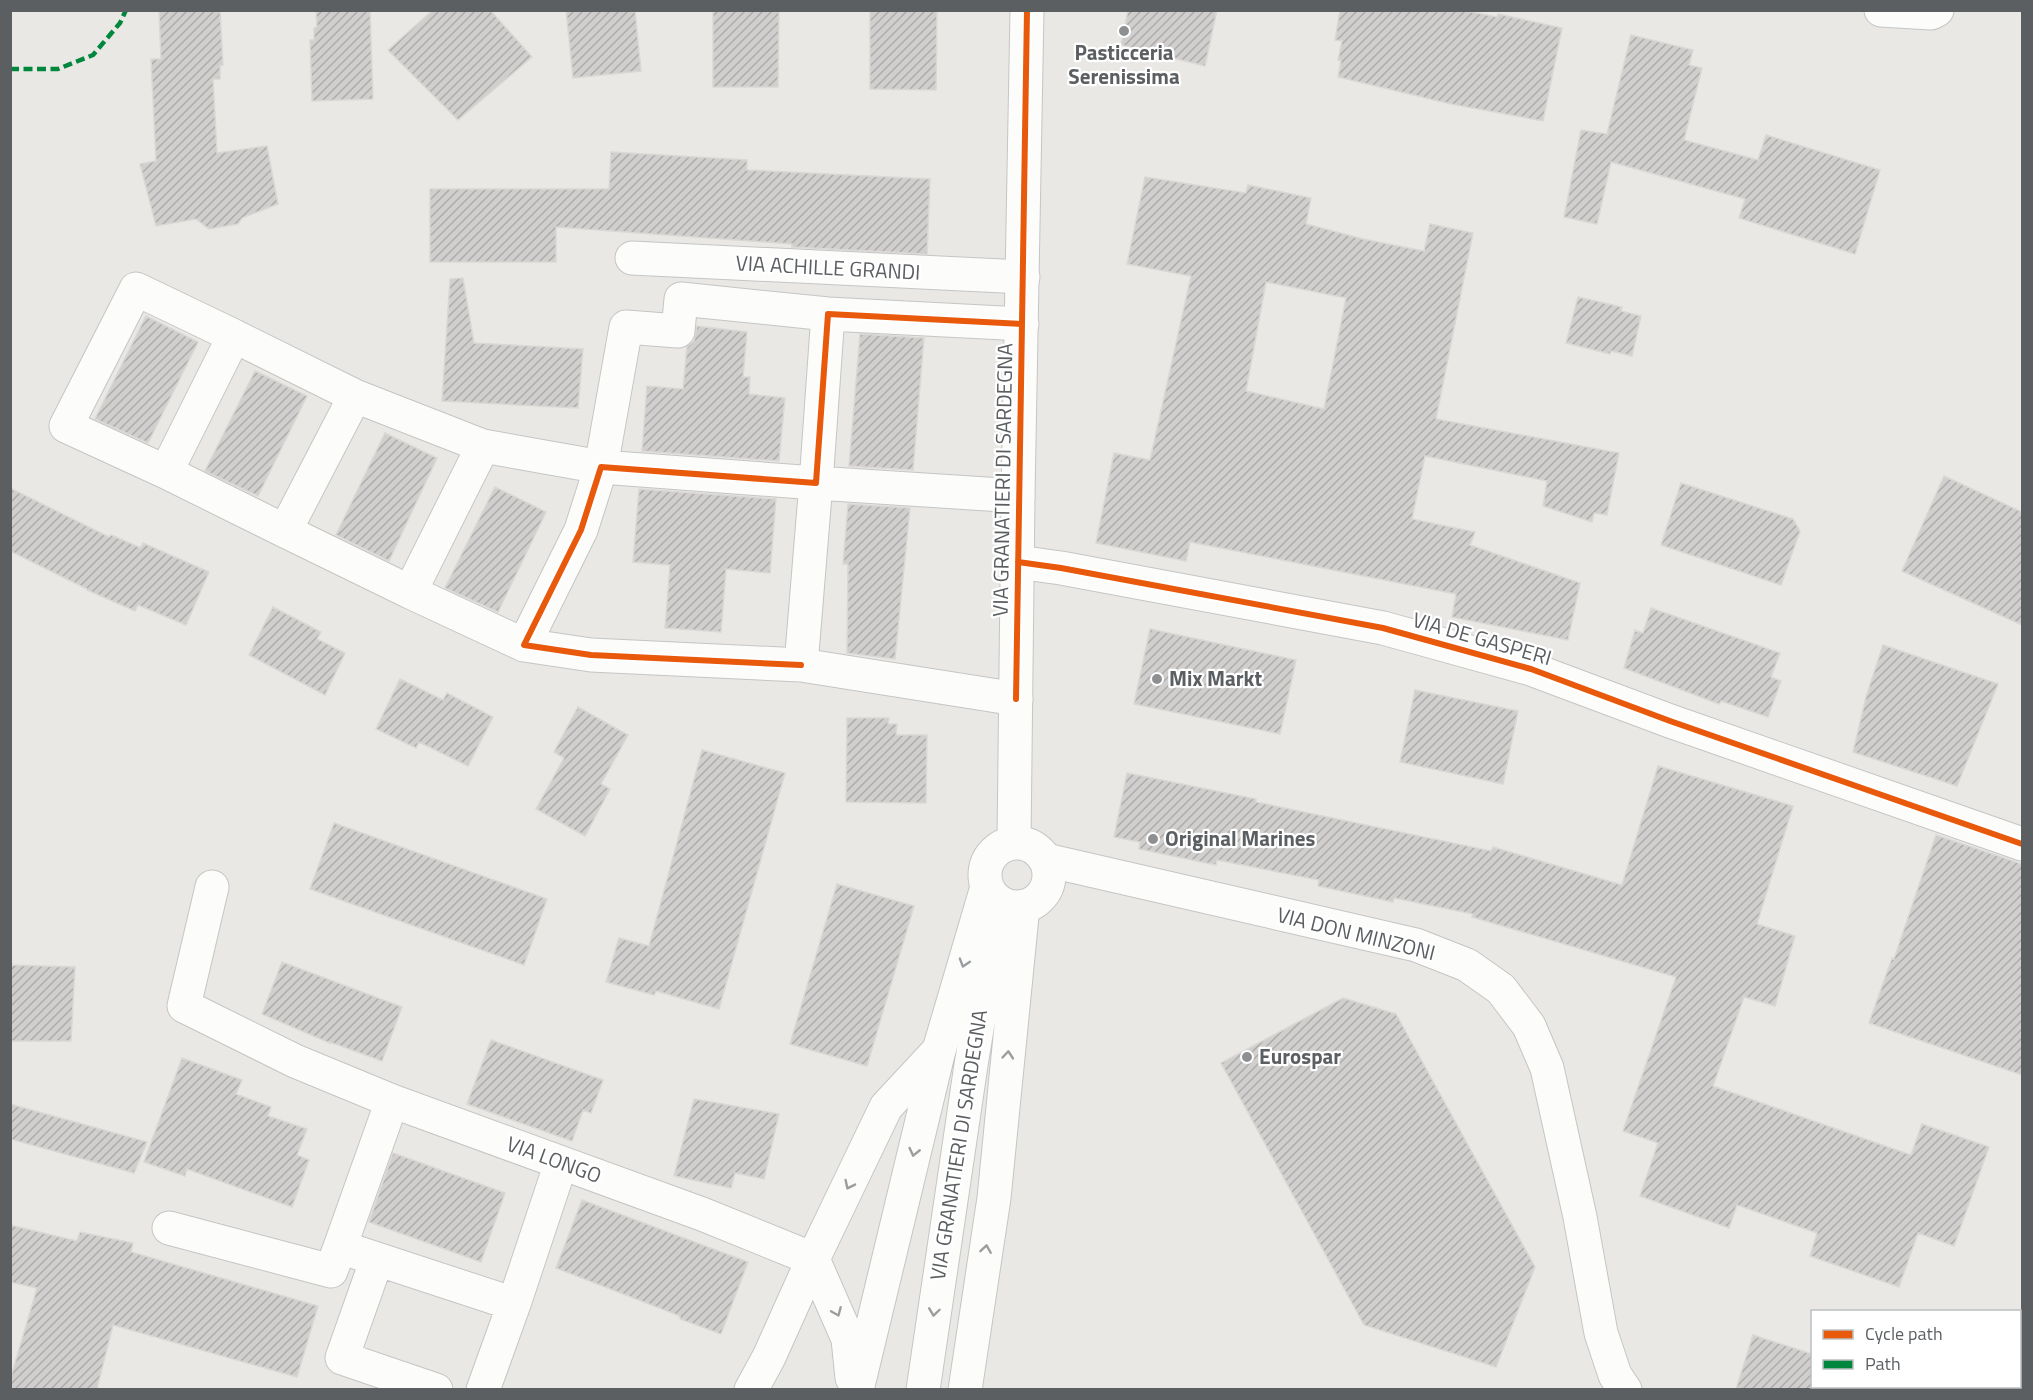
<svg xmlns="http://www.w3.org/2000/svg" width="2033" height="1400" font-family="'Titillium Web',sans-serif">
<style>
.building{fill:url(#building-hatch);stroke:#d9d8d4;stroke-width:1.5;fill-rule:evenodd}
.lines{fill:none;stroke-linecap:round;stroke-linejoin:round}
.minor-casing{stroke:#c4c5c5;stroke-width:35}
.tertiary-casing{stroke:#c4c5c5;stroke-width:35}
.minor{stroke:#fcfcfb;stroke-width:33}
.tertiary{stroke:#fcfcfb;stroke-width:33}
.quiet{stroke:#00873e;stroke-width:4.5;stroke-dasharray:9 4.5;stroke-linecap:butt}
.cycleway-casing{stroke:#fff;stroke-width:10}
.cycleway{stroke:#e8590c;stroke-width:6}
.oneway{stroke:#9b9e9f}
.poi-dot{fill:#8d8f90;stroke:#fff;stroke-width:2}
.labels{text-anchor:middle;stroke-width:4.5;stroke-linejoin:round;paint-order:stroke}
.poi-label{font-size:21px;font-weight:bold;fill:#5b5f62;stroke:#fff;text-anchor:start}
.street-label{font-size:21px;fill:#5b5f62;stroke:#fff}
</style>
<defs>
<pattern id="building-hatch" width="6" height="6" patternUnits="userSpaceOnUse" patternTransform="scale(1.5)"><rect width="6" height="6" fill="#d1cfce"/><path d="M-1 1l2-2M0 6l6-6M5 7l2-2" fill="none" stroke="#adabab"/></pattern>
</defs>
<rect width="100%" height="100%" fill="#eae8e5"/>
<path class="building" d="M 159,10 L 220,10 L 223,65 L 220,66 L 220,79 L 213,79 L 217,153 L 267,146 L 278,204 L 242,218 L 238,224 L 209,229 L 196,219 L 156,226 L 140,164 L 156,161 L 151,59 L 161,59 Z
M 316,10 L 370,10 L 373,99 L 312,101 L 310,40 L 314,40 L 314,28 L 317,27 Z
M 433,10 L 490,10 L 532,57 L 458,120 L 388,50 Z
M 566,10 L 635,10 L 641,71 L 573,78 Z
M 713,10 L 779,10 L 778,87 L 713,87 Z
M 870,10 L 937,10 L 936,90 L 870,89 Z
M 1128,10 L 1217,10 L 1205,66 L 1121,45 Z
M 1340,10 L 1462,10 L 1497,17 L 1498,14 L 1562,28 L 1543,121 L 1451,104 L 1338,77 L 1341,61 L 1338,60 L 1342,41 L 1335,40 Z
M 1631,35 L 1693,50 L 1689,65 L 1702,68 L 1684,140 L 1758,160 L 1766,135 L 1880,170 L 1855,254 L 1739,218 L 1745,199 L 1611,162 L 1597,224 L 1564,217 L 1581,130 L 1607,134 Z
M 611,152 L 747,160 L 747,170 L 930,179 L 927,254 L 792,247 L 792,244 L 556,227 L 556,262 L 430,262 L 430,189 L 609,189 Z
M 1145,177 L 1246,193 L 1248,185 L 1311,198 L 1306,224 L 1363,239 L 1424,251 L 1430,224 L 1473,233 L 1436,419 L 1619,453 L 1607,515 L 1594,513 L 1592,522 L 1543,506 L 1547,481 L 1425,456 L 1412,519 L 1475,532 L 1470,545 L 1580,583 L 1568,640 L 1452,617 L 1456,594 L 1190,542 L 1186,561 L 1096,543 L 1114,453 L 1150,460 L 1191,276 L 1127,264 ZM 1266,282 L 1346,298 L 1324,409 L 1246,391 Z
M 463,278 L 474,343 L 583,349 L 578,408 L 442,401 L 450,279 Z
M 1578,297 L 1622,307 L 1621,311 L 1641,316 L 1632,356 L 1611,351 L 1610,354 L 1566,343 Z
M 146,316 L 198,342 L 148,443 L 95,419 Z
M 697,326 L 747,332 L 743,377 L 750,377 L 749,394 L 785,398 L 779,461 L 642,451 L 647,386 L 683,389 L 687,347 L 694,341 Z
M 860,334 L 924,338 L 913,470 L 849,466 Z
M 255,371 L 307,396 L 258,496 L 205,471 Z
M 385,433 L 437,458 L 389,561 L 336,535 Z
M 1944,476 L 2022,512 L 2022,625 L 1902,571 Z
M 1681,483 L 1793,519 L 1800,531 L 1781,585 L 1661,545 Z
M 495,487 L 546,512 L 498,612 L 445,588 Z
M 10,488 L 109,537 L 111,535 L 141,548 L 143,543 L 209,572 L 186,625 L 138,605 L 135,611 L 87,590 L 87,589 L 10,551 Z
M 639,489 L 776,499 L 770,573 L 726,569 L 721,632 L 665,628 L 670,565 L 633,562 Z
M 848,504 L 910,508 L 895,659 L 847,653 L 848,564 L 843,564 Z
M 273,607 L 321,632 L 317,639 L 345,653 L 325,695 L 249,655 Z
M 1651,608 L 1780,653 L 1771,677 L 1781,681 L 1768,717 L 1721,701 L 1719,704 L 1624,668 L 1635,630 L 1643,633 Z
M 1150,629 L 1296,660 L 1280,734 L 1134,704 Z
M 1883,645 L 1998,684 L 1957,786 L 1853,752 L 1866,697 Z
M 400,679 L 443,700 L 447,693 L 493,717 L 468,766 L 419,742 L 416,748 L 376,729 Z
M 1415,690 L 1518,711 L 1503,784 L 1400,762 Z
M 578,707 L 628,735 L 601,784 L 610,789 L 585,836 L 536,809 L 564,758 L 554,752 Z
M 847,718 L 889,718 L 888,724 L 897,724 L 896,735 L 927,735 L 926,803 L 846,802 Z
M 702,750 L 785,773 L 719,1009 L 656,991 L 654,995 L 606,982 L 619,938 L 649,946 Z
M 1658,766 L 1793,806 L 1757,924 L 1795,936 L 1775,1006 L 1744,997 L 1713,1086 L 1911,1155 L 1922,1124 L 1989,1147 L 1954,1246 L 1918,1233 L 1899,1287 L 1810,1256 L 1817,1233 L 1737,1205 L 1729,1228 L 1640,1196 L 1658,1143 L 1623,1131 L 1676,977 L 1472,917 L 1473,914 L 1394,898 L 1393,902 L 1318,886 L 1319,880 L 1217,860 L 1216,865 L 1139,849 L 1140,842 L 1114,837 L 1127,773 L 1256,799 L 1256,802 L 1491,851 L 1493,847 L 1622,885 Z
M 334,823 L 547,899 L 524,965 L 310,889 Z
M 1936,835 L 2022,864 L 2022,1075 L 1869,1023 L 1892,958 L 1894,959 Z
M 837,884 L 914,906 L 867,1066 L 790,1044 Z
M 282,962 L 402,1007 L 382,1061 L 330,1042 L 330,1043 L 262,1014 Z
M 10,965 L 75,967 L 71,1041 L 10,1041 Z
M 1343,998 L 1396,1014 L 1535,1267 L 1496,1367 L 1364,1325 L 1221,1063 Z
M 491,1040 L 603,1080 L 591,1113 L 583,1110 L 572,1141 L 467,1104 Z
M 182,1058 L 242,1080 L 236,1094 L 271,1107 L 268,1116 L 307,1129 L 297,1155 L 309,1160 L 292,1207 L 187,1169 L 185,1176 L 144,1162 Z
M 694,1099 L 779,1114 L 764,1179 L 735,1173 L 731,1188 L 674,1176 Z
M 10,1104 L 147,1142 L 134,1173 L 10,1139 Z
M 393,1153 L 505,1193 L 481,1262 L 369,1222 Z
M 582,1200 L 748,1262 L 721,1334 L 680,1319 L 680,1316 L 556,1268 Z
M 10,1225 L 77,1241 L 80,1232 L 133,1243 L 131,1252 L 318,1306 L 297,1377 L 113,1325 L 97,1389 L 10,1389 L 10,1380 L 37,1288 L 10,1282 Z
M 1753,1335 L 1812,1354 L 1812,1389 L 1736,1389 Z"/>
<g class="lines">
<g class="minor-casing">
<path id="minor" d="M 1881,10 L 1931,13 L 1937,10
M 632,258 L 1023,277
M 166,472 L 66,426 L 136,289 L 234,336
M 285,531 L 166,472 L 234,336 L 355,396
M 1018,562 L 1061,568 L 1383,628 L 1531,669 L 1670,721 L 2022,844
M 410,592 L 285,531 L 355,396 L 483,446
M 524,645 L 410,592 L 483,446 L 601,467 L 626,327 L 678,331 L 681,299 L 828,314
M 801,665 L 591,655 L 524,645 L 581,530 L 601,467 L 816,483 L 828,314 L 1022,324
M 1016,699 L 801,665 L 816,483 L 1018,496
M 1039,852 L 1046,860 L 1416,945 L 1467,965 L 1501,989 L 1529,1026 L 1547,1068 L 1580,1217 L 1601,1333 L 1615,1375 L 1625,1390
M 212,887 L 184,1006 L 295,1061 L 392,1101 L 702,1214 L 813,1259
M 392,1101 L 340,1247 L 514,1304 L 561,1163
M 169,1228 L 331,1271 L 340,1247
M 377,1259 L 342,1358 L 436,1390
M 483,1390 L 514,1304
M 751,1390 L 769,1357 L 813,1259 L 886,1107 L 939,1050"/>
</g>
<g class="tertiary-casing">
<path id="tertiary" d="M 1014,843 L 1018,496 L 1027,10
M985 875a32 32 0 1 1 64 0a32 32 0 1 1-64 0Z
M 813,1259 L 848,1339 L 852,1378
M 857,1390 L 939,1050 L 987,887
M 923,1390 L 971,1065 L 994,927
M 965,1390 L 994,1198 L 1023,906"/>
</g>
<use href="#minor" class="minor"/>
<use href="#tertiary" class="tertiary"/>
<path class="quiet" d="M 10,69 L 58,69 L 93,55 L 120,23 L 126,10"/>
<g class="cycleway-casing">
<path id="cycleway" d="M 1018,562 L 1061,568 L 1383,628 L 1531,669 L 1670,721 L 2022,844
M 801,665 L 591,655 L 524,645 L 581,530 L 601,467 L 816,483 L 828,314 L 1022,324
M 1016,699 L 1027,10"/>
</g>
<use href="#cycleway" class="cycleway"/>
</g>
<defs><path id="oneway-chevron" d="M-2-3.5L2.5 0L-2 3.5" fill="none" stroke-width="1.6" stroke-linecap="round" stroke-linejoin="round" transform="scale(1.5)"/></defs>
<g class="oneway">
<use href="#oneway-chevron" transform="translate(964 963) rotate(107)"/>
<use href="#oneway-chevron" transform="translate(1008 1055) rotate(-85)"/>
<use href="#oneway-chevron" transform="translate(914 1152) rotate(103)"/>
<use href="#oneway-chevron" transform="translate(849 1185) rotate(116)"/>
<use href="#oneway-chevron" transform="translate(986 1249) rotate(-81)"/>
<use href="#oneway-chevron" transform="translate(837 1312) rotate(67)"/>
<use href="#oneway-chevron" transform="translate(934 1312) rotate(98)"/>
</g>
<g class="poi-dot">
<circle cx="1124" cy="31" r="6"/>
<circle cx="1157" cy="679" r="6"/>
<circle cx="1153" cy="839" r="6"/>
<circle cx="1247" cy="1057" r="6"/>
</g>
<g class="labels">
<g class="poi-label">
<text x="1124" y="60" text-anchor="middle">Pasticceria<tspan x="1124" dy="24">Serenissima</tspan></text>
<text x="1169" y="686">Mix Markt</text>
<text x="1165" y="846">Original Marines</text>
<text x="1259" y="1064">Eurospar</text>
</g>
<g class="street-label">
<text transform="translate(828 268) rotate(3)" y="7">VIA ACHILLE GRANDI</text>
<text transform="translate(1003 480) rotate(-89)" y="7">VIA GRANATIERI DI SARDEGNA</text>
<text transform="translate(1482 639) rotate(16)" y="7">VIA DE GASPERI</text>
<text transform="translate(1356 934) rotate(14)" y="7">VIA DON MINZONI</text>
<text transform="translate(959 1145) rotate(-81)" y="7">VIA GRANATIERI DI SARDEGNA</text>
<text transform="translate(554 1160) rotate(20)" y="7">VIA LONGO</text>
</g>
</g>
<rect width="2033" height="1400" fill="none" stroke="#5b5f62" stroke-width="24"/>
<rect x="1811" y="1310" width="210" height="78" fill="#ffffff" stroke="#bdbfc0" stroke-width="1.5"/>
<rect x="1823" y="1330" width="30" height="9" fill="#e8590c" stroke="#bdbfc0" stroke-width="1.5"/>
<text x="1865" y="1340" font-size="18" fill="#5b5f62">Cycle path</text>
<rect x="1823" y="1360" width="30" height="9" fill="#00873e" stroke="#bdbfc0" stroke-width="1.5"/>
<text x="1865" y="1370" font-size="18" fill="#5b5f62">Path</text>
</svg>
